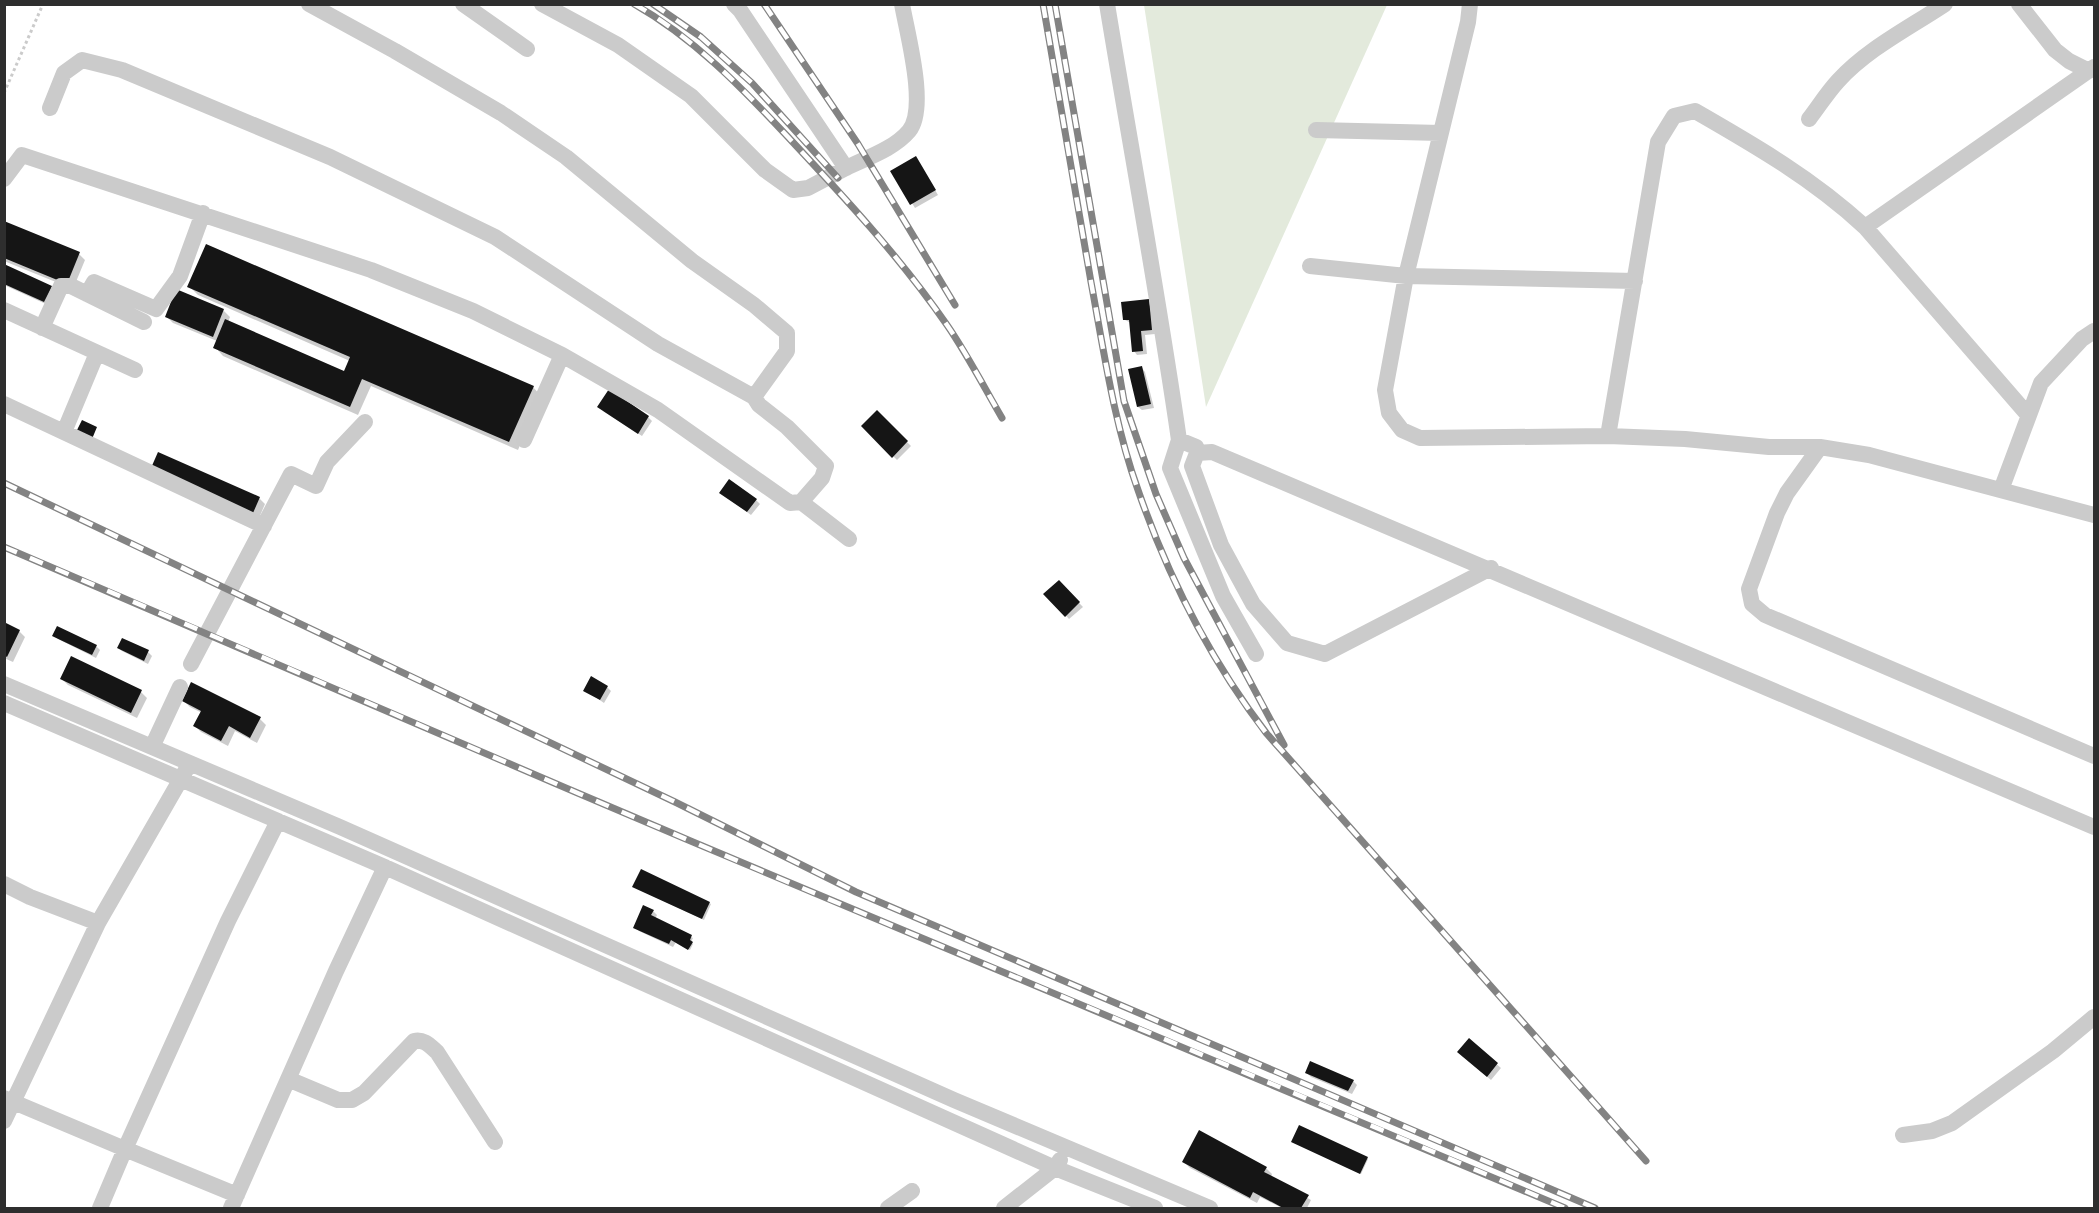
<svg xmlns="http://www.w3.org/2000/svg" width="2099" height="1213" font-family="'Space Grotesk',sans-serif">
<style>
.green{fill:#e3eadc}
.shadow{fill:#0003}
.building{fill:#151515}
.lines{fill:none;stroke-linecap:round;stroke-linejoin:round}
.path{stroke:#cbcbcb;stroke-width:3;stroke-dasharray:3 3;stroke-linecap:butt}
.minor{stroke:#cbcbcb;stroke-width:16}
.rail-casing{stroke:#838383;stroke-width:7}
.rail{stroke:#fff;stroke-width:4.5;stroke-dasharray:14;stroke-linecap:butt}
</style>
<rect width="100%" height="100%" fill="#fff"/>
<path class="green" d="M 1144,5 L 1387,5 L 1206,407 Z"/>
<path class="shadow" d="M 916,158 L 938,195 L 915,208 L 892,171 Z
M 4,223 L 79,254 L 85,260 L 73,289 L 4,261 Z
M 4,266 L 51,287 L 55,291 L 48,305 L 4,285 Z
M 189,286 L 533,387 L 541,396 L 518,450 L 371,386 L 358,415 L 223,356 L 215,347 L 217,341 L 173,323 L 167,317 L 177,291 L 223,310 L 230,317 L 228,322 L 345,373 L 350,361 L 198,295 Z
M 1148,300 L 1152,304 L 1155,334 L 1145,335 L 1147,354 L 1137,355 L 1134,351 L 1131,323 L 1125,320 Z
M 1142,368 L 1145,372 L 1154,408 L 1142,410 L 1138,407 Z
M 603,411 L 648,417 L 652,421 L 642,436 Z
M 877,412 L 911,446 L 897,460 L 863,426 Z
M 159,454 L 259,498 L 265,504 L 259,518 Z
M 725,496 L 756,500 L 760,504 L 751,515 Z
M 1059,582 L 1083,607 L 1069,619 L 1046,594 Z
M 4,624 L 19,631 L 25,637 L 13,662 L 4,658 Z
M 54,635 L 96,646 L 100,650 L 96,658 L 58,639 Z
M 118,648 L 148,652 L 152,656 L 148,664 L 122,651 Z
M 72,658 L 141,692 L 147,698 L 137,718 L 68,685 L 62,679 Z
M 607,687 L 611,691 L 604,703 L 585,690 Z
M 183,700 L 260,719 L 266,725 L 257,743 L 235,731 L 228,746 L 201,732 L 195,726 L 202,713 L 190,707 Z
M 636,888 L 709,903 L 711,904 L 704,920 Z
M 653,911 L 657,915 L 655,919 L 693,938 L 691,942 L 693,944 L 690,950 L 676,942 L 673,947 L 639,931 L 635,927 Z
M 1469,1040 L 1501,1068 L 1491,1080 L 1463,1056 Z
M 1307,1073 L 1353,1081 L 1357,1085 L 1352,1094 L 1311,1077 Z
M 1293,1142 L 1367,1158 L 1368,1159 L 1361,1174 Z
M 1184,1162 L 1266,1168 L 1272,1174 L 1271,1177 L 1311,1200 L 1307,1208 L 1282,1208 L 1260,1197 L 1257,1203 L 1190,1168 Z"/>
<path class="building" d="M 916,156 L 936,190 L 910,205 L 890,171 Z
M 4,221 L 80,252 L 67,284 L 4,258 Z
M 206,244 L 534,386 L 509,442 L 362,379 L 350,407 L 213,348 L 225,319 L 344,371 L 350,357 L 187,287 Z
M 4,264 L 52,286 L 44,302 L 4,284 Z
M 176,289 L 224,309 L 213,337 L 165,317 Z
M 1149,299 L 1152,330 L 1141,331 L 1143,351 L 1132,352 L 1129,320 L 1123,320 L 1121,302 Z
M 1142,366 L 1151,404 L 1137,407 L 1128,369 Z
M 609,389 L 649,416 L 638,434 L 597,407 Z
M 877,410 L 908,441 L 892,458 L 861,426 Z
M 82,420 L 97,427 L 92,439 L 76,432 Z
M 158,452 L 260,497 L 253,513 L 151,468 Z
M 729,479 L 757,499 L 747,512 L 719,493 Z
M 1059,580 L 1080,602 L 1065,617 L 1043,594 Z
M 4,622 L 20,630 L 7,657 L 4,655 Z
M 57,626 L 97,645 L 92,655 L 52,636 Z
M 122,638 L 149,650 L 144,661 L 117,648 Z
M 71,656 L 142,690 L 131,713 L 60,679 Z
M 591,676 L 608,686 L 600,700 L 583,691 Z
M 191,682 L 261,717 L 250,738 L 229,726 L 221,741 L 193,726 L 201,711 L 182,701 Z
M 641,869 L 710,902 L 702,919 L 632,887 Z
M 643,905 L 654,910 L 651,915 L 692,935 L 690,940 L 693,942 L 688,950 L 671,940 L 669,944 L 633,928 Z
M 1469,1038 L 1498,1063 L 1487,1077 L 1457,1052 Z
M 1310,1061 L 1354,1080 L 1348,1091 L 1305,1073 Z
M 1299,1125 L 1368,1157 L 1360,1174 L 1291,1142 Z
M 1199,1130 L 1267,1167 L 1264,1172 L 1309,1195 L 1301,1208 L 1283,1208 L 1253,1192 L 1250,1198 L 1182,1162 Z"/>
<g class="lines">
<path class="path" d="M 4,93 L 43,4"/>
<path class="minor" d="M 463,4 L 527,49
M 542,4 L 618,45 L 691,96 L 765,170 L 793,190 L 808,188 L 846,168
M 734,4 L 740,10 L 846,168 C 866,158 894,149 909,131 C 928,108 907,33 902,4
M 1107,4 C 1131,150 1158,294 1179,440 L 1196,447 L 1197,453
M 1470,4 L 1468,22 L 1406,276 L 1385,390 L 1389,413 L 1402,430 L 1420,438 L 1608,436 L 1658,142 L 1674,116 L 1695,111 C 1756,146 1813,179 1865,227 L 2028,415
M 2019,4 L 2055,50 L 2069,61 L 2089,71
M 50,108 L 64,73 L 82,60 L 122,70 L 330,157 L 495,237 L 658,344 L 754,397
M 1809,119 C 1819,106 1827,93 1838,81 C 1867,49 1909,28 1945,4
M 1316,130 L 1441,133
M 4,179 L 22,155 L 371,270 L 473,311 L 562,355 L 658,410 L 790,503 L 801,502 L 822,478 L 826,466 L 787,427 L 759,405 L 754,397 L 787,351 L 787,333 L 754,305 L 692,261 L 566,157 L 501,113 L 395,51 L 309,4
M 1865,227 L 2094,67
M 1310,266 L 1406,276 L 1635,281
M 87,294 L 94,282 L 156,309 L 180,276 L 203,213
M 4,310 L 135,370
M 42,328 L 61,286 L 71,286 L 144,322
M 4,404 L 264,526
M 64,432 L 97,353
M 1608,436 L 1685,439 L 1769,447 L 1820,447 L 1869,455 L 2094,515
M 524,440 L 562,355
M 1179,440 L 1170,468 L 1223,596 L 1256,654
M 1820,447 L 1787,493 L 1777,513 L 1749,589 L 1752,604 L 1765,615 L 2094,756
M 2001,490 L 2041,383 L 2082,339 L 2094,331
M 801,502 L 849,539
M 1491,568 L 1325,654 L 1287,643 L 1253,604 L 1221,545 L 1192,466 L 1197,453 L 1212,452 C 1507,575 1801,700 2094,827
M 191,664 L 291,474 L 316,486 L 327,462 L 365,422
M 4,684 L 340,827 L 954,1100 L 1210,1208
M 4,703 L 385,867 L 1055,1168 L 1155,1208
M 152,747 L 180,687
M 4,884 L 30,897 L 98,923 L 186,770
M 288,1079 L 338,1100 L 352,1100 L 364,1093 L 414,1041 C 424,1039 429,1045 437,1052 L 495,1142
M 4,1098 L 125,1149 L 100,1208
M 4,1121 L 98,923
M 1903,1135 L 1932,1131 L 1952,1123 L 2053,1051 L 2094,1017
M 237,1195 L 125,1149 L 228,921 L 278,821
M 231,1208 L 336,971 L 385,867
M 888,1208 L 912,1191
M 1004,1208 L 1055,1168 L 1060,1160"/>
<g class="rail-casing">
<path id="rail" d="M 634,4 C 694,38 741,87 788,137 C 844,197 900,257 947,325 C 967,354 984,387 1002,418
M 653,4 L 701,37 L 752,83 L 838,178
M 764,4 L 858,144 L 955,305
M 1043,4 C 1059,97 1075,190 1091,282 C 1104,352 1114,423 1138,490 C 1168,577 1211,661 1267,734 L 1646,1161
M 1055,4 L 1124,401 L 1156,494 L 1184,558 L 1284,745
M 4,483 L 675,802 L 856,892 L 1595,1208
M 4,547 C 235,644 463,745 693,842 C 984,965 1276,1084 1565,1208"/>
</g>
<use href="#rail" class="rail"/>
</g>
<rect width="2099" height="1213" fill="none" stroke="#2e2e2e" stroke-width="12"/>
</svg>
